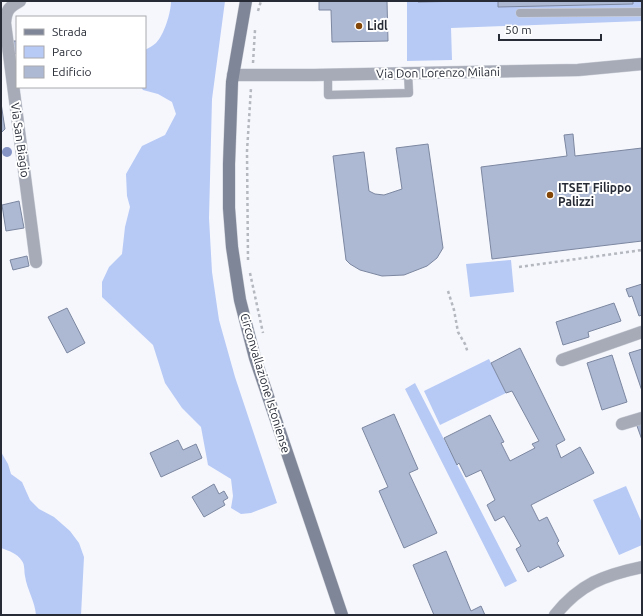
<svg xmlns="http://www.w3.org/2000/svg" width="643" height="616" font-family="Ubuntu,sans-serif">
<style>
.green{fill:#b7c9f5}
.building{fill:#adb8d3;stroke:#7c87a0}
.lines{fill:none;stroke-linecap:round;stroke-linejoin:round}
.lane-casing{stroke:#d0d2d9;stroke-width:9}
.street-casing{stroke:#d0d2d9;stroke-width:13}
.secondary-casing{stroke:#d0d2d9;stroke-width:13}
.path{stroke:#b5b8bf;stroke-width:2.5;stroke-dasharray:3 3;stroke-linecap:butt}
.lane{stroke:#a6abb7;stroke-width:8}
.street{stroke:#a6abb7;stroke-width:12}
.secondary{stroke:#7f8697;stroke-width:12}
.tree{fill:#8694c5}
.poi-dot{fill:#854707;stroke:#fff;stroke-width:1.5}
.labels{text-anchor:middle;stroke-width:4;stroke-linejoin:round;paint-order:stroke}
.poi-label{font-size:12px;font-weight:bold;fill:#272b35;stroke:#fff;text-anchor:start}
.street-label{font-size:12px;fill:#272b35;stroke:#fff}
</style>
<rect width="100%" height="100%" fill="#f5f7fd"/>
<path class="green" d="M 171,1 L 225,1 L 212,99 L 209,218 L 212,272 L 219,320 L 235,377 L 277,503 L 251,513 L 241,514 L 231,508 L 233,496 L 231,479 L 208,465 L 201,427 L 182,408 L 165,383 L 153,345 L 102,297 L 102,282 L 109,267 L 122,254 L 125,227 L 130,207 L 127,196 L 126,174 L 142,146 L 165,135 L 176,114 L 172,102 L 158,94 L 143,90 L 141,87 L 145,87 L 145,50 C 148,48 153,46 156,43 C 164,35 171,13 171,1 Z
M 407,1 L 642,1 L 642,21 L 451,28 L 452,60 L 407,61 Z
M 511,260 L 514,292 L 470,297 L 466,264 Z
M 489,359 L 506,393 L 440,425 L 424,391 Z
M 415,383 L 517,581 L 505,587 L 405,389 Z
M 1,452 L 8,464 L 11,474 L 22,482 L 30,500 L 39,509 L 54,517 L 70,531 L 79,543 L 84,557 L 81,615 L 36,615 C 35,601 27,590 25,576 C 24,571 25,565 22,561 C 17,553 9,551 1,548 Z
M 626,486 L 642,523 L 642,545 L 619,555 L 593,500 Z"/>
<path class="building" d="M 319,1 L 387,1 L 388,41 L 332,42 L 331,10 L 319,10 Z
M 418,1 L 468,1 L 418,2 Z
M 498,1 L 633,1 L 633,4 L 498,7 Z
M 13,41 L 17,41 L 17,54 L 12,53 Z
M 1,103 L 5,129 L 1,133 Z
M 573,134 L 575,156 L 642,148 L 642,241 L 492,259 L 481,167 L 567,156 L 564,135 Z
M 428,144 L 443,248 L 437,258 L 427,266 L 404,275 L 382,276 L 360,270 L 350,264 L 346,260 L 333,156 L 364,152 L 369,191 L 375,194 L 384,195 L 402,189 L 396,148 Z
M 19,201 L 24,228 L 6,231 L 2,205 Z
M 27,256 L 29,266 L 13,270 L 10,260 Z
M 642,284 L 642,315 L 639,316 L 632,296 L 629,297 L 626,289 Z
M 614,303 L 621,321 L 588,332 L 589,337 L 563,345 L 556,322 Z
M 67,308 L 85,343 L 67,353 L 48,317 Z
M 520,348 L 565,440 L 556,445 L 561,458 L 580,447 L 594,473 L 531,505 L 539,521 L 547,517 L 559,541 L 557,543 L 564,556 L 540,568 L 539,566 L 528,572 L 516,549 L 521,546 L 504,516 L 495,521 L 487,505 L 495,500 L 481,470 L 466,477 L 459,463 L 457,465 L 444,438 L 490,415 L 504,442 L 501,443 L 510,461 L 535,448 L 532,444 L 539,441 L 512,391 L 506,393 L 491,363 Z
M 642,349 L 642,391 L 629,353 Z
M 612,355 L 627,402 L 602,410 L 587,363 Z
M 394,414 L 418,469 L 409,473 L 437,533 L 404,548 L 379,491 L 388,487 L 362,428 Z
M 642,424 L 642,440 L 637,426 Z
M 178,440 L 183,450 L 196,444 L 202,458 L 161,477 L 150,453 Z
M 214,484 L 219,494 L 224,491 L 228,498 L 223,501 L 225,505 L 204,517 L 192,497 Z
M 446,551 L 471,611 L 481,606 L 485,615 L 434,615 L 413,565 Z"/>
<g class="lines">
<g class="lane-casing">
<path id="lane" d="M 520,13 L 642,12
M 328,75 L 328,95 L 409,93 L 408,73"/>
</g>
<g class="street-casing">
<path id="street" d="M 20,1 C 9,7 6,10 5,23 L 36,262
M 233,75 L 314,75 L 578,70 L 642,64
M 562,360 L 642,332
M 622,424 L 642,418
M 555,615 C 580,584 604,575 642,567"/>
</g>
<g class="secondary-casing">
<path id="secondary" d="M 246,1 L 232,82 L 229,164 L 229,208 L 232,247 L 240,300 L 255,358 L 342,615"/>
</g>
<path class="path" d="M 258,11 L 261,1
M 253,63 L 255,30
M 248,260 L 247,151 L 251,88
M 519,267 L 642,250
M 250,273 L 263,333
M 448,291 L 454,310 L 458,332 L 465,344 L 468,353"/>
<use href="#lane" class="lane"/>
<use href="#street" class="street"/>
<use href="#secondary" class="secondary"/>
</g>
<circle class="tree" cx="7" cy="152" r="5"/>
<g class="poi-dot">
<circle cx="359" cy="26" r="4"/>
<circle cx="550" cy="195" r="4"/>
</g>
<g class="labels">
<g class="poi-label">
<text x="367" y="30">Lidl</text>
<text x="558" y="192">ITSET Filippo<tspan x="558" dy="14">Palizzi</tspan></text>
</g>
<g class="street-label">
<text transform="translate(438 73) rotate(-1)" y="4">Via Don Lorenzo Milani</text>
<text transform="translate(20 140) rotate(82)" y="4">Via San Biagio</text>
<text transform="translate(265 383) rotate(73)" y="4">Circonvallazione Istoniense</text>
</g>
</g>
<rect width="643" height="616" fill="none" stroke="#272b35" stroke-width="4"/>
<rect x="16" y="16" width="130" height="72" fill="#ffffff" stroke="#a9aaae"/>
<rect x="24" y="29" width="20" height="6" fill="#7f8697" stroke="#a9aaae"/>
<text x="52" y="36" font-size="12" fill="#272b35">Strada</text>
<rect x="24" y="46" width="20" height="12" fill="#b7c9f5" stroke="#a9aaae"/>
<text x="52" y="56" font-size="12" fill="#272b35">Parco</text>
<rect x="24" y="66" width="20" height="12" fill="#adb8d3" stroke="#a9aaae"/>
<text x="52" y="76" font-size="12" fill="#272b35">Edificio</text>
<path d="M499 34v6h102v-6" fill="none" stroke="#272b35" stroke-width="2"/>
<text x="505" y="34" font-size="12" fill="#272b35" stroke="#ffffff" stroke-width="3" paint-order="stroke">50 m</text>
</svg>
